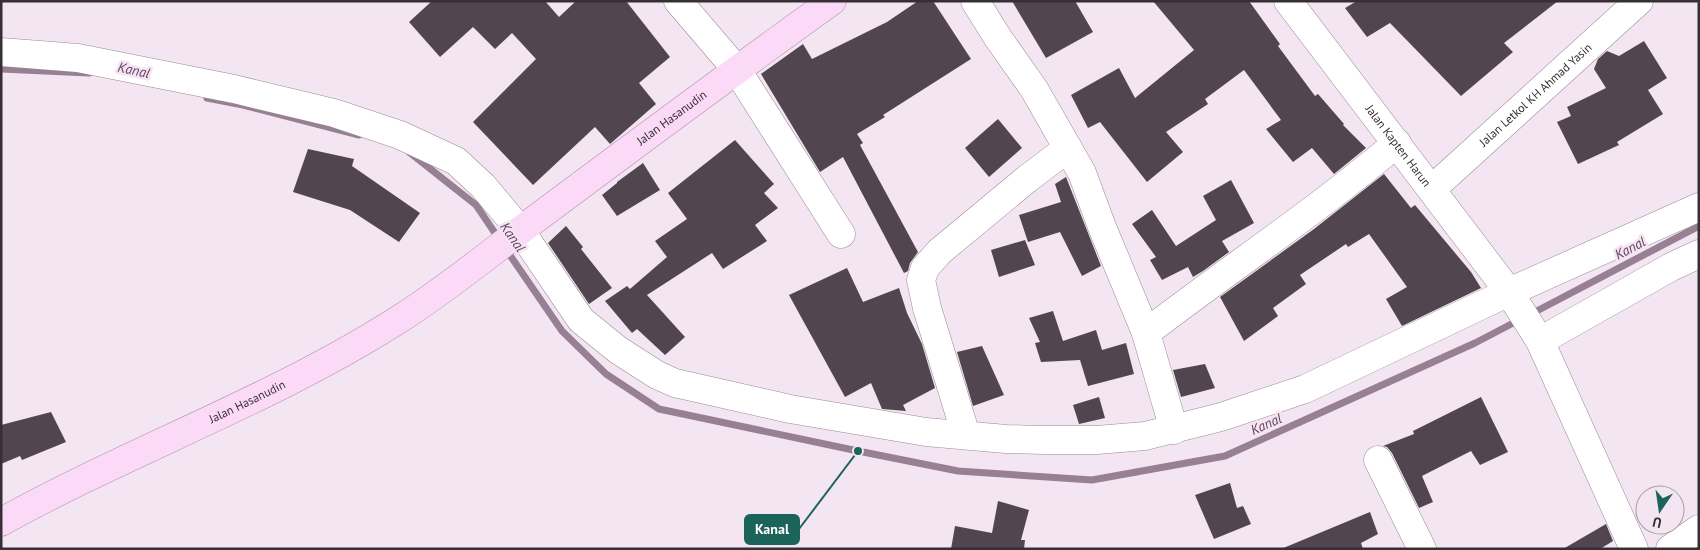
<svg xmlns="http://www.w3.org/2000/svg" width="1700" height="550" font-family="'PT Sans',sans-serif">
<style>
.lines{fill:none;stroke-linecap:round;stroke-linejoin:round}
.stream{stroke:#988094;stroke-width:7}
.building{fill:#51464f}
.minor-casing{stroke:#988b96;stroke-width:29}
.major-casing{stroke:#b58eb0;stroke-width:29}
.minor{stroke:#fff;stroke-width:28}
.major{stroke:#fbdaf8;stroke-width:28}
.labels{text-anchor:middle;stroke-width:5;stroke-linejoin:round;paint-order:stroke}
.street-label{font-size:12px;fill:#363035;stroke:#f3e5f1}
.water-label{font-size:14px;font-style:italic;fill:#693f65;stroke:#f3e5f1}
.leader{fill:none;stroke:#1c6459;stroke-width:2}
.callout-dot{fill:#1c6459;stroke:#f3e5f1;stroke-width:2}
.callout{fill:#1c6459;stroke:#1c6459;stroke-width:2}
.callout-label{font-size:14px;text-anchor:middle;font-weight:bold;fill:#fff}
</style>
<rect width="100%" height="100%" fill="#f3e5f1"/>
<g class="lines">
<path class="stream" d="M 1,69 L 89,73
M 207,98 L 243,105 L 359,135
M 409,152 L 476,205 L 499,239
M 505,248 L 562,331 L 606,374 L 659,409 L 858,451 L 958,471 L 1092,480 L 1225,456 L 1475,343 L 1519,320
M 1531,314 L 1699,226"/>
</g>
<path class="building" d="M 432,1 L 545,1 L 559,17 L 576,1 L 626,1 L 670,57 L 639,83 L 656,104 L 610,144 L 595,127 L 533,185 L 473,122 L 536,59 L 512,33 L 495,49 L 473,27 L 440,57 L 409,22 Z
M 918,1 L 933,1 L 971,59 L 883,115 L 885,117 L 857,134 L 863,143 L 860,145 L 918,252 L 910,263 L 908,271 L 904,273 L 843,157 L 820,172 L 761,74 L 803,44 L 812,59 L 887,22 Z
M 1012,1 L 1075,1 L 1093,32 L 1046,58 Z
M 1153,1 L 1249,1 L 1280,44 L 1278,46 L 1315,96 L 1318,94 L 1344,124 L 1343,125 L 1366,148 L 1334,174 L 1312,148 L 1293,162 L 1266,129 L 1281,120 L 1244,70 L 1205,99 L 1208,104 L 1166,132 L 1183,152 L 1147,182 L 1100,122 L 1088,128 L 1071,95 L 1119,68 L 1135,98 L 1194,50 Z
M 1357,1 L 1558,1 L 1504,43 L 1513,52 L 1461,96 L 1390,23 L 1367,37 L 1345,8 Z
M 1644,41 L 1667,78 L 1648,90 L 1663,114 L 1617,142 L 1619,145 L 1578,164 L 1557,122 L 1571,116 L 1567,107 L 1606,88 L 1594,69 L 1598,59 L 1607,51 L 1619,56 Z
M 998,119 L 1022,148 L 989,177 L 965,148 Z
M 735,140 L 774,184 L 764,193 L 778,208 L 755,225 L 767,241 L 723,269 L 712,253 L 647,295 L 685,337 L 665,355 L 637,329 L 632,333 L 605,301 L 627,286 L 630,289 L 667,257 L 655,241 L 687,219 L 668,193 Z
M 308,149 L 354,159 L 352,166 L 420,213 L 399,242 L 350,210 L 293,192 Z
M 643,163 L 660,190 L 617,216 L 602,195 L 617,183 L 617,182 Z
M 1384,174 L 1411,208 L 1415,205 L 1471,272 L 1481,288 L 1402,326 L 1386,299 L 1407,287 L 1369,234 L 1348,247 L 1346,244 L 1300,275 L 1306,284 L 1273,308 L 1278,316 L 1244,341 L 1220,297 L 1314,229 Z
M 1066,177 L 1101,266 L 1082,276 L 1060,232 L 1028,242 L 1019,215 L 1061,202 L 1055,184 Z
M 1231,180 L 1254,223 L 1222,241 L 1229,252 L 1203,271 L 1193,277 L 1188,267 L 1162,280 L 1150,260 L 1156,257 L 1132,224 L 1152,210 L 1176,246 L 1216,220 L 1203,196 Z
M 566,226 L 583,247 L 581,249 L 612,288 L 589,304 L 548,243 Z
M 1025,240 L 1035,265 L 999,277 L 991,250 Z
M 847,268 L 863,302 L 899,288 L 907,313 L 922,344 L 935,388 L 903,405 L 906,411 L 882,409 L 871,383 L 845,397 L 789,295 Z
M 1053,311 L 1063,341 L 1096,330 L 1102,350 L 1126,343 L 1134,374 L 1088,386 L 1080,360 L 1041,362 L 1035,343 L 1040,342 L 1029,318 Z
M 982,346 L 1004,395 L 973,406 L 957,352 Z
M 1205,364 L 1215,388 L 1181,397 L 1173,370 Z
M 1099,397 L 1105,418 L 1079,424 L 1073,405 Z
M 1481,397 L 1508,452 L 1480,465 L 1471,451 L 1422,476 L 1433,502 L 1419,508 L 1392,453 L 1387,447 L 1383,446 L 1414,434 L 1413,431 Z
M 51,412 L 66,442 L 22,460 L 20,456 L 1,464 L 1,425 Z
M 1230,483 L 1237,508 L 1243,506 L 1251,524 L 1214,539 L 1195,495 Z
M 998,501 L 1029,510 L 1021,540 L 1025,540 L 1024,549 L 951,549 L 955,526 L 992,533 Z
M 1370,512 L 1378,534 L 1361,543 L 1363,549 L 1281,549 Z
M 1606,524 L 1613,541 L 1600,549 L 1563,549 Z"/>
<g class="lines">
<g class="minor-casing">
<g id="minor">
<path d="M 678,1 L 737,70 L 841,234"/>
<path d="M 975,1 L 998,38 L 1034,89 L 1082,173 L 1102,227 L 1146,333 C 1229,269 1317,211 1397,143"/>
<path id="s1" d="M 1288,1 L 1509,292 L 1540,341 L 1634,549"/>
<path d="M 1,52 L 78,58 L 234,89 L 334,113 L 400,135 L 456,161 L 483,186 L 520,230 L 581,320 L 618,350 L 657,375 L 675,383 L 790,409 L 926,432 L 1006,439 L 1044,440 L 1097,440 L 1145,436 L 1221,417 L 1305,389 L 1509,292 L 1699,207"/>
<path id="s2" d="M 1432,189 L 1639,1"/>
<path d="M 1146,333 L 1174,430"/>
<path d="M 1540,341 L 1671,267 L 1699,254"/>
<path d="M 966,435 L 927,308 L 921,280 L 925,268 L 939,252 L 1027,179 L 1068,148"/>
<path d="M 1378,460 L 1422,549"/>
<path d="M 1670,549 L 1699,529"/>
</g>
</g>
<g class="major-casing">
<g id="major">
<path id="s3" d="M 1,522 C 131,450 272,400 398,320 C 449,288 496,248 545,212 C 640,141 736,70 832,1"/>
</g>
</g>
<use href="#minor" class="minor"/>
<use href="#major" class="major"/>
</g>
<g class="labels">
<g class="street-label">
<text dy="4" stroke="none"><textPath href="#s2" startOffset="140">Jalan Letkol KH Ahmad Yasin</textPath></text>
<text dy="4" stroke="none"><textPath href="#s3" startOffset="786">Jalan Hasanudin</textPath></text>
<text dy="4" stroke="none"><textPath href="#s1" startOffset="182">Jalan Kapten Harun</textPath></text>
<text dy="4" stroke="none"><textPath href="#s3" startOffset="274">Jalan Hasanudin</textPath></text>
</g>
<g class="water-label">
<text transform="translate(134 70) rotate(12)" y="5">Kanal</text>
<text transform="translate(513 237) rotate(55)" y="5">Kanal</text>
<text transform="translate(1630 248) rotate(-28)" y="5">Kanal</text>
<text transform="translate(1266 424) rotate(-24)" y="5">Kanal</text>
</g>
</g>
<path class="leader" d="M858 451L799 529"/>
<circle class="callout-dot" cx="858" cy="451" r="5"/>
<rect class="callout" x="745" y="515" width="54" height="29" rx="5"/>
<g class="callout-label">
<text x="772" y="534">Kanal</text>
</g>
<rect width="1700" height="550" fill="none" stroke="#363035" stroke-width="5"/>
<g transform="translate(1660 510) rotate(193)"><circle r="24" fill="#f3e5f1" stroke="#a79da6"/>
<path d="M0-4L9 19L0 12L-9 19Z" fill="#1c6459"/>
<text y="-8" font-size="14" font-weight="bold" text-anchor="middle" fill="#363035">U</text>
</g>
</svg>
